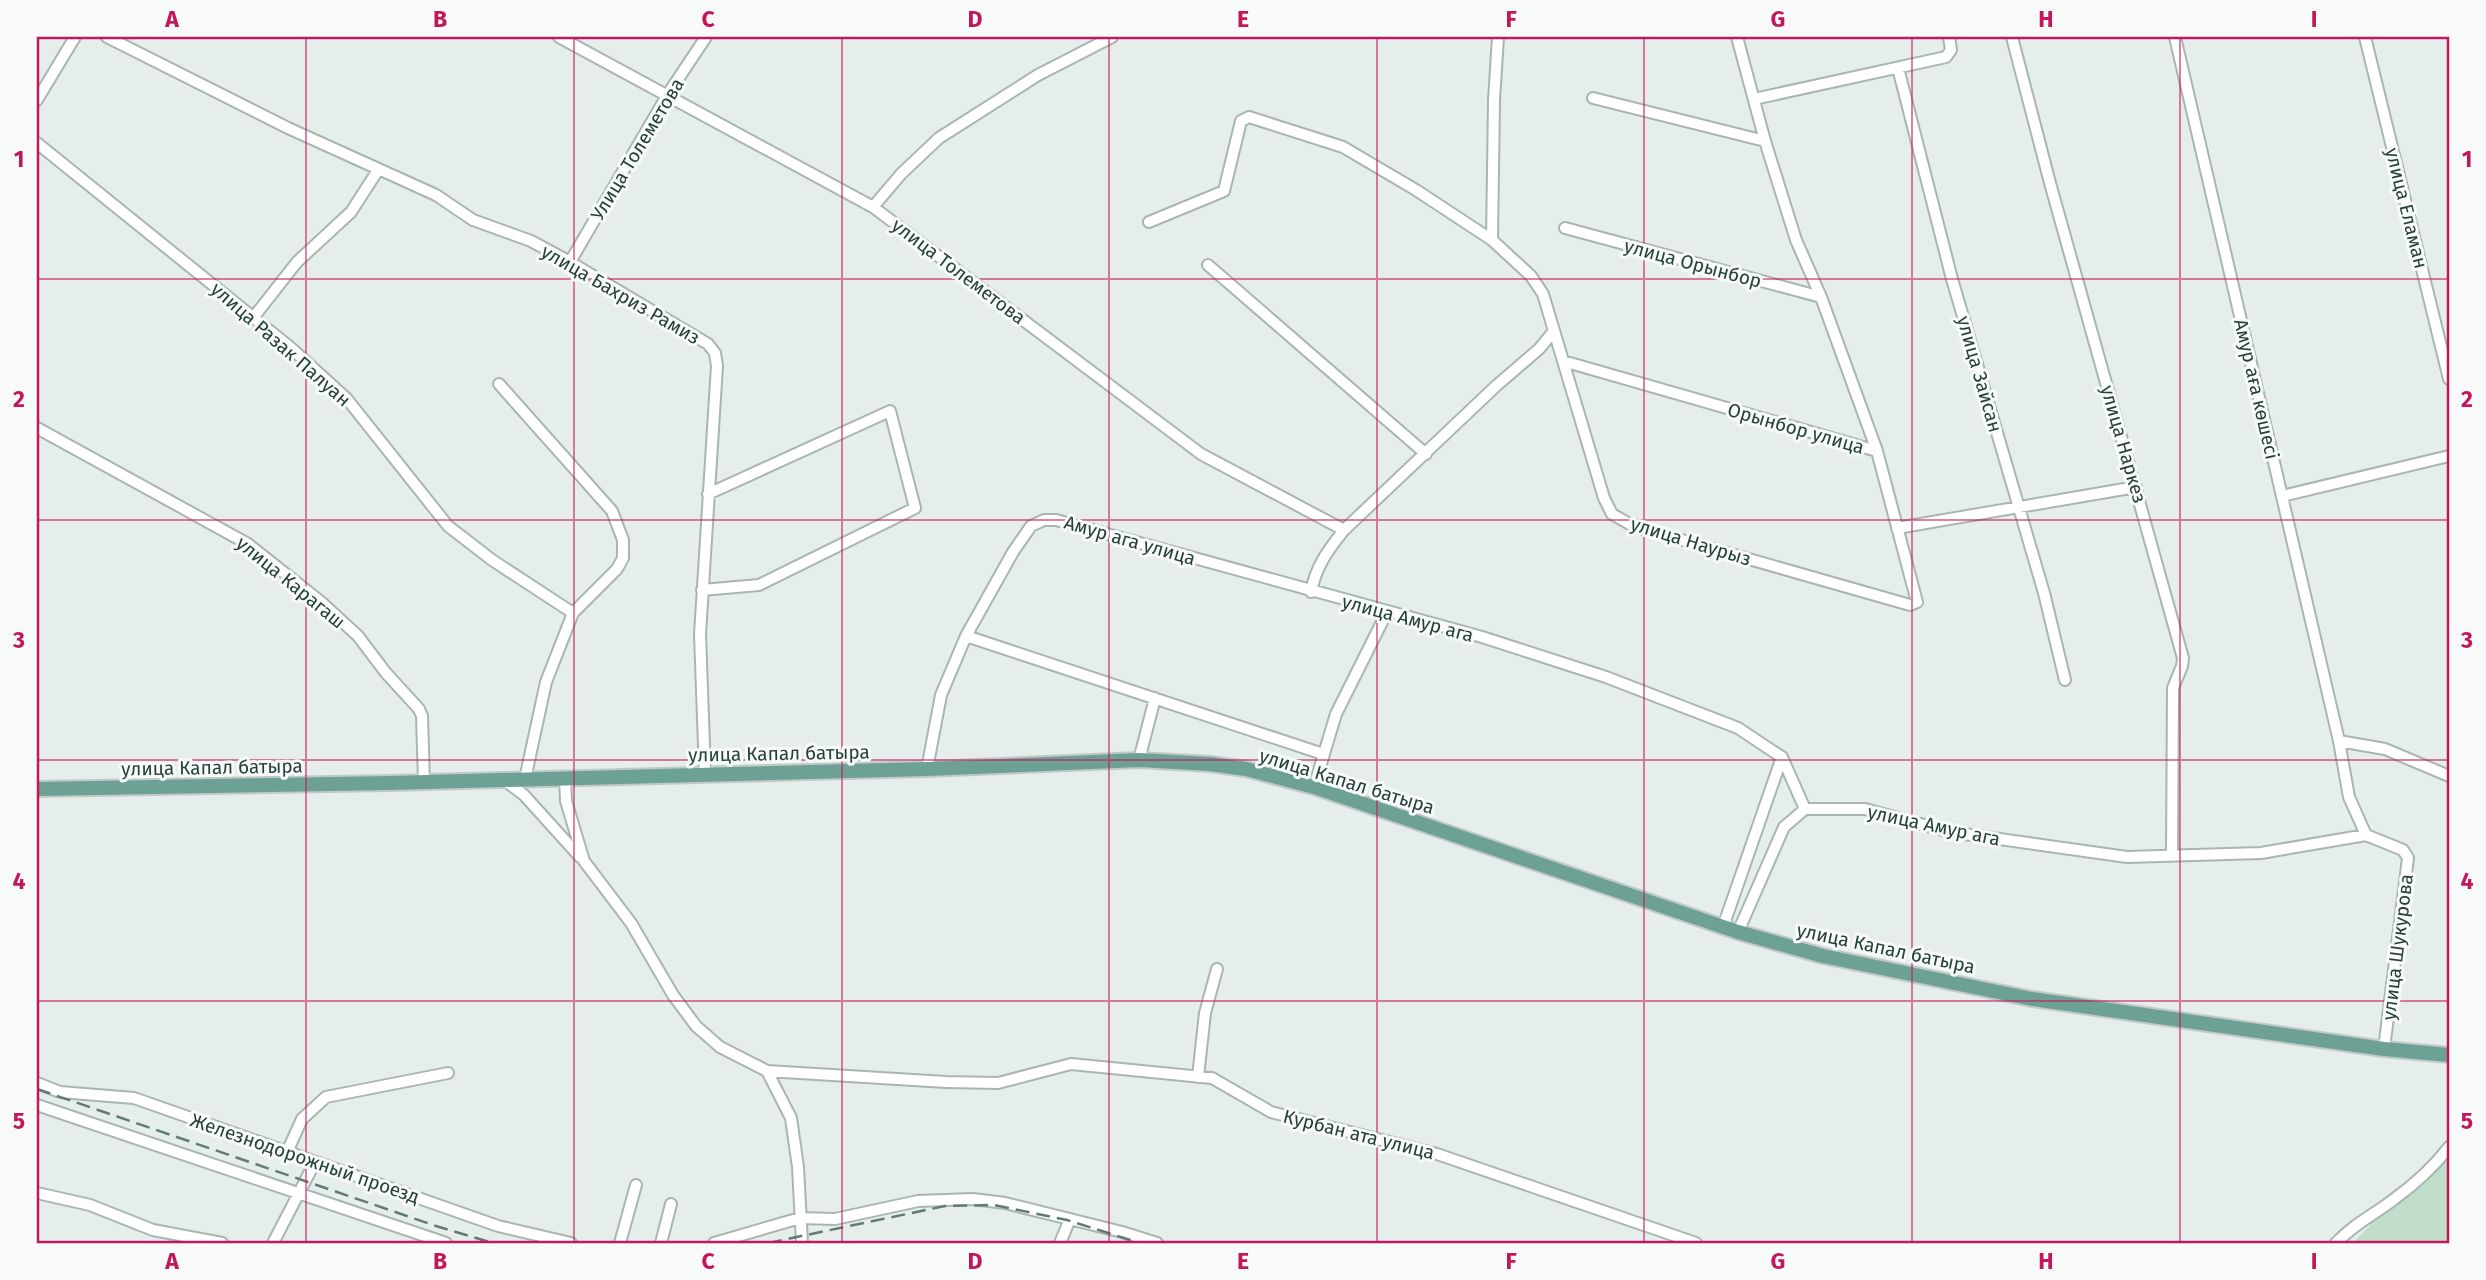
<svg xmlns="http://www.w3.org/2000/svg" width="2486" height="1280" font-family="'Fira Sans',sans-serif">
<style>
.green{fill:#c0deca}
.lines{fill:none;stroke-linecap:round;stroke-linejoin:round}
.minor-casing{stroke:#a8b6b2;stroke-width:14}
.major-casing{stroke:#c2cac8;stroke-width:18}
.minor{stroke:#fff;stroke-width:10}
.major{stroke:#6da196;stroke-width:14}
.rail{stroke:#607b75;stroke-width:2.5;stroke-dasharray:14 7;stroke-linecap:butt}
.grid{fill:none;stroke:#c2185b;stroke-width:2;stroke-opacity:0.55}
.labels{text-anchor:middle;stroke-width:6;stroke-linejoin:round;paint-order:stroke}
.street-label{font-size:19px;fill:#25403a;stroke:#f7faf9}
.neatline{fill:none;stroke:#c2185b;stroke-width:2.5}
.grid-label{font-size:23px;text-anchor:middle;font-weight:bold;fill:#c2185b}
</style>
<rect width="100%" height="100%" fill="#e6eeeb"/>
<path class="green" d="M 2449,1159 L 2449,1243 L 2353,1243 L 2378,1217 Z"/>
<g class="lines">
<g class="minor-casing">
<path id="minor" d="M 107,37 L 288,128 L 436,195 L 473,220 L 531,241 L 570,262 L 708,344 L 715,353 L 717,366 L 700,634 L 705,774
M 559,37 L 873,207 L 1201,454 L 1344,530
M 1737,37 L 1765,141 L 1796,240 L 1821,297 L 1877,451
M 2012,37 L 2050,183 L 2183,658 L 2182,666 L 2173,688 L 2172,856
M 2175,37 L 2339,741
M 2365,37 L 2449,379
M 1898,68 L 1952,279 L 2044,593 L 2065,680
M 1593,98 L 1765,141
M 1754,99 L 1946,57 L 1951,50 L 1949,37
M 37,100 L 75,37
M 37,143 L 291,348 L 347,399 L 448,526 L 492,560 L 573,613
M 873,207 L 901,174 L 939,138 L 1038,75 L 1112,37
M 1149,222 L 1224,191 L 1241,121 L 1249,117 L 1343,147 L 1416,190 L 1492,240 L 1531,276 L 1543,294 L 1604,498 L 1612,514 L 1633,526 L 1910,605 L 1917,602 L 1877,451 L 1563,361
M 1565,228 L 1821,297
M 1492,240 L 1494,100 L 1498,37
M 570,262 L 668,94 L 706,37
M 1208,265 L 1426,454
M 253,318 L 297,262 L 351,212 L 378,170
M 499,384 L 612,511 L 623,540 L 623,558 L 617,569 L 573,613 L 546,682 L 525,779
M 37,428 L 248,544 L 321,602 L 358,636 L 386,673 L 419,709 L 422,716 L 424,782
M 2282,496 L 2449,456
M 1897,528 L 2136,487
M 702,590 L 759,585 L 915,508 L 890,411 L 708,494
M 1311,592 C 1316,566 1328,550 1344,530 L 1496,386 L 1539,349 L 1554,331
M 966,636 L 1013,552 L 1031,526 L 1044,520 L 1056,520 L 1482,637 L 1606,677 L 1738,728 L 1771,750 L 1782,757 L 1805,809 L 1865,809 L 1950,832 L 2127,857 L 2261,853 L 2366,835
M 1139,760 L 1155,698
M 927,769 L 941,695 L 966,636 L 1323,754
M 565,778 L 566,801 L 584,861 L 631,923 L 673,995 L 696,1026 L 720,1047 L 767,1071 L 791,1118 L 798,1167 L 802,1243
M 504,780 L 524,795 L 580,857
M 1314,787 L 1336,714 L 1387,612
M 1723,927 L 1782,757
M 1738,932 L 1784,827 L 1805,809
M 2384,1049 L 2408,858 L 2403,850 L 2366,835 L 2349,797 L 2339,741 L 2385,749 L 2449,776
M 767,1071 L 946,1082 L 998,1083 L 1071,1064 L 1212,1078 L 1271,1112 L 1437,1154 L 1696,1243
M 1198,1077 L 1205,1013 L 1217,969
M 37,1083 L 60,1092 L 134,1098 L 498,1226 L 571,1243
M 37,1105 L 446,1243
M 287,1152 L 302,1119 L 326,1097 L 448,1073
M 37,1193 L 90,1205 L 153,1230 L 222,1243
M 273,1243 L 315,1162
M 620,1243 L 636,1185
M 661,1243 L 671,1204
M 714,1243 L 800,1218 L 835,1219 L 918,1201 L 973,1199 L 1005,1203 L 1122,1232 L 1157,1243
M 1060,1243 L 1070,1219
M 2336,1243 C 2355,1223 2372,1216 2393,1200 C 2415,1184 2433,1168 2449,1147"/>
</g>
<g class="major-casing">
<path id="major" d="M 37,789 L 390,783 L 927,769 L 1139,760 L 1210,764 L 1246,769 L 1314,787 L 1738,932 L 1823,956 L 2032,999 L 2384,1049 L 2449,1055"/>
</g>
<use href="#minor" class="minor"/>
<use href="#major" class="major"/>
<path class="rail" d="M 37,1089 L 436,1226 L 493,1243
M 768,1243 L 945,1206 L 994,1205 L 1067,1220 L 1140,1243"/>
</g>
<path class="grid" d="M 306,37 L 306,1243M 574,37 L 574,1243M 842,37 L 842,1243M 1109,37 L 1109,1243M 1377,37 L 1377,1243M 1644,37 L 1644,1243M 1912,37 L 1912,1243M 2180,37 L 2180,1243M 37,279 L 2449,279M 37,520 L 2449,520M 37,760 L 2449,760M 37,1001 L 2449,1001"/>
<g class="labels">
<g class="street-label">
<text transform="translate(637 149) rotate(-59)" y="7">Улица Толеметова</text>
<text transform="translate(2407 208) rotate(76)" y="7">улица Еламан</text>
<text transform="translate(1693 263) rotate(15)" y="7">улица Орынбор</text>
<text transform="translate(959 271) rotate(37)" y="7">улица Толеметова</text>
<text transform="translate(621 294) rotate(30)" y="7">улица Бахриз Рамиз</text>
<text transform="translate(281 344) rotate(41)" y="7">улица Разак Палуан</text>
<text transform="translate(1980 374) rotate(74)" y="7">улица Зайсан</text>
<text transform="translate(2257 389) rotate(77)" y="7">Амур аға көшесі</text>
<text transform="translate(1796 428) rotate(16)" y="7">Орынбор улица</text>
<text transform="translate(2124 444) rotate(74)" y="7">улица Наркез</text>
<text transform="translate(1130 540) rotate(16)" y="7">Амур ага улица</text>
<text transform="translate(1691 541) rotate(17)" y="7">улица Наурыз</text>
<text transform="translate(291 582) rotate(39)" y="7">улица Карагаш</text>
<text transform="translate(1408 618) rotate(15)" y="7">улица Амур ага</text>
<text transform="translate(779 753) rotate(-1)" y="7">улица Капал батыра</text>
<text transform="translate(212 767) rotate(-1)" y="7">улица Капал батыра</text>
<text transform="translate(1347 781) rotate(17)" y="7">улица Капал батыра</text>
<text transform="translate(1934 825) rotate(12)" y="7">улица Амур ага</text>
<text transform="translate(2397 947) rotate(-83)" y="7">улица Шукурова</text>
<text transform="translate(1886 948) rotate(12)" y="7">улица Капал батыра</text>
<text transform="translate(1359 1134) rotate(14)" y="7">Курбан ата улица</text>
<text transform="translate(305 1158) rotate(19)" y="7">Железнодорожный проезд</text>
</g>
</g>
<rect width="2486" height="1280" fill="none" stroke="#f7faf9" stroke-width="77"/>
<rect x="38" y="38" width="2410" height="1204" class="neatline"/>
<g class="grid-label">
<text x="172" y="27">A</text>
<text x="440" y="27">B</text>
<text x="708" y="27">C</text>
<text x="975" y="27">D</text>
<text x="1243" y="27">E</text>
<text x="1511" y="27">F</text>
<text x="1778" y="27">G</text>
<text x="2046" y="27">H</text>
<text x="2314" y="27">I</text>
<text x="19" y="167">1</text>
<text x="2467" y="167">1</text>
<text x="19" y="407">2</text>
<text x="2467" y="407">2</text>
<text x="19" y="648">3</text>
<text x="2467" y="648">3</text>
<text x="19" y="889">4</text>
<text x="2467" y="889">4</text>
<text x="19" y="1129">5</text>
<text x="2467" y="1129">5</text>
<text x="172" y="1269">A</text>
<text x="440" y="1269">B</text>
<text x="708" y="1269">C</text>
<text x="975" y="1269">D</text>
<text x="1243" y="1269">E</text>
<text x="1511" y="1269">F</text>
<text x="1778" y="1269">G</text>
<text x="2046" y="1269">H</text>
<text x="2314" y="1269">I</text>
</g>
</svg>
